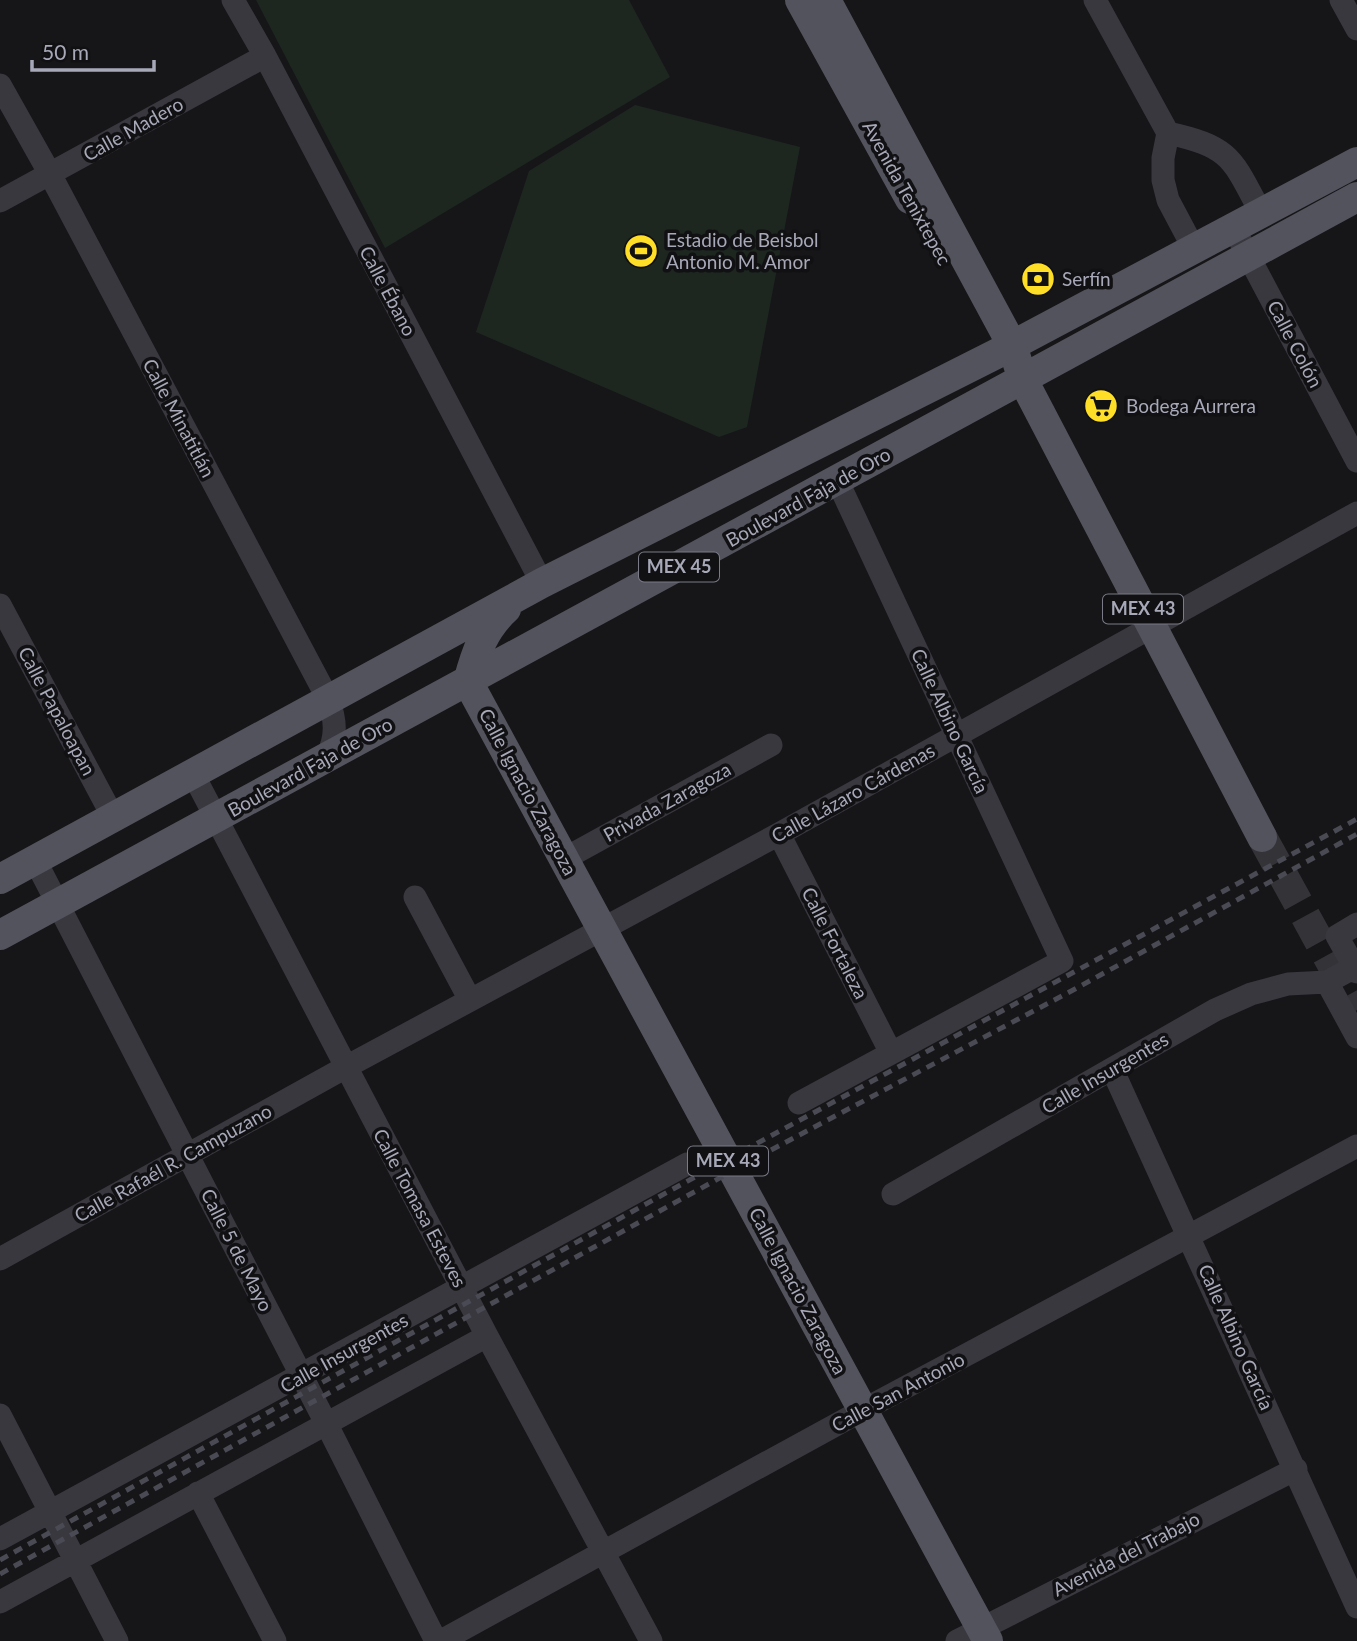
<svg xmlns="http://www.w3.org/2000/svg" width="1357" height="1641" font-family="Lato,sans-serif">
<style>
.green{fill:#1d2720}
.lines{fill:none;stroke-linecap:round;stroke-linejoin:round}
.major-tunnel{stroke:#333338;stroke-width:30;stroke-dasharray:30 15;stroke-linecap:butt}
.minor{stroke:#39383f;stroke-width:23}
.major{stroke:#52535d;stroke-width:30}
.rail{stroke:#494a53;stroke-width:5;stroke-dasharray:9 7;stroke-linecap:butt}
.labels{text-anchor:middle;stroke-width:7;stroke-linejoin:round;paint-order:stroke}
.shield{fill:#111113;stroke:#7a7b87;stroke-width:2}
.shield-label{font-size:18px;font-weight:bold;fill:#a7a9b9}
.street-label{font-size:19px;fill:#a7a9b9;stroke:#111113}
.poi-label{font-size:19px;fill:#a7a9b9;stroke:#111113;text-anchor:start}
</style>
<rect width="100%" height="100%" fill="#161618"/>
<path class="green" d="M 256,0 L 629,0 L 670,77 L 385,248 Z
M 635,105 L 800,147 L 747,427 L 719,437 L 476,332 L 529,171 Z"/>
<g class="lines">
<path class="major-tunnel" d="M 1262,837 L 1357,1010"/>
<path class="minor" d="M 233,0 L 265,56 L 542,583
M 1095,0 L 1168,133 L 1163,158 L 1163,180 L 1168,200 L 1194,249
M 1341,0 L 1357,29
M 0,85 L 50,174 L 328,699 C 336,720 337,736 327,757
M 1168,133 C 1231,147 1232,158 1261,213
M 0,201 L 265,56
M 1233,227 L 1357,461
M 0,605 L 113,817
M 193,774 L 487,1336 L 651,1641
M 779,834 L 891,1053
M 564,859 L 771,745
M 35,860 L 328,1427 L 436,1641
M 415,897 L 470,1000
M 1357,924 L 1337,936 L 1357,972
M 1327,982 L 1357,1037
M 1112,1069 L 1357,1607
M 799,1103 L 1062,961 L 838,482
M 893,1194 L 1215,1010 L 1251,994 L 1288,984 L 1327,982 L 1355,967
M 0,1259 L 346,1067 L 779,834 L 1357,513
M 0,1415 L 117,1641
M 198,1493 L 275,1641
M 0,1539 L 687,1164
M 0,1602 L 487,1336
M 441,1641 L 863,1410 L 1357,1146
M 957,1641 L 1296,1469"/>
<path class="major" d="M 800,0 L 910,199
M 826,0 L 1012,345 L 1023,380 L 1262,837
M 506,609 C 484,629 476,652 468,682 L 988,1641
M 0,879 L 542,583 L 996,354 L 1357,162
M 0,935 L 1357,197"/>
<path class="rail" d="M 0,1560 L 704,1172 L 1357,819
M 0,1574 L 756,1158 L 1075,989 L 1357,834"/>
</g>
<defs>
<g id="stadium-disc" transform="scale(1.75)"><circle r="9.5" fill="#ffde27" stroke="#111113"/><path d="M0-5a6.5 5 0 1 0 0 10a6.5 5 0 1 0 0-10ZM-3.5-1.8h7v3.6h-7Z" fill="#111"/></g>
<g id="bank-disc" transform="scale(1.75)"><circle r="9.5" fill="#ffde27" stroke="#111113"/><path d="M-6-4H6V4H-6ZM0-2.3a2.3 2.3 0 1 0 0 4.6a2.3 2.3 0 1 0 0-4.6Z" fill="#111"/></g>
<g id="supermarket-disc" transform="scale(1.75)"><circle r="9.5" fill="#ffde27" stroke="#111113"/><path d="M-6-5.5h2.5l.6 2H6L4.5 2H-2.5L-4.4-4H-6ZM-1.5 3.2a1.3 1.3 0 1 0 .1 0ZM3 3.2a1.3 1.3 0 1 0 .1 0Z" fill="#111"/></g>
</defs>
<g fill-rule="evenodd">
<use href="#stadium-disc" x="641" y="251"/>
<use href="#bank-disc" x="1038" y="279"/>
<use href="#supermarket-disc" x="1101" y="406"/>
</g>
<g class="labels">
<g class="shield">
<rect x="639" y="552.5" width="80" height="29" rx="5"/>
<rect x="1103" y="594.5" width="80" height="29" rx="5"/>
<rect x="688" y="1146.5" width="80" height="29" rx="5"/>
</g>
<g class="shield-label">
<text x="679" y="573">MEX 45</text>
<text x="1143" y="615">MEX 43</text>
<text x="728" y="1167">MEX 43</text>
</g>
<g class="street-label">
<text transform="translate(133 129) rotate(-29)" y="7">Calle Madero</text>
<text transform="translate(907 193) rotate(61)" y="7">Avenida Tenixtepec</text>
<text transform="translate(388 291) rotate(62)" y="7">Calle Ébano</text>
<text transform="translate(1295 344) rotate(62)" y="7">Calle Colón</text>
<text transform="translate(179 418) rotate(62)" y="7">Calle Minatitlán</text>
<text transform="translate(808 497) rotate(-29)" y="7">Boulevard Faja de Oro</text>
<text transform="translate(57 711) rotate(62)" y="7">Calle Papaloapan</text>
<text transform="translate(950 721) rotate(65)" y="7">Calle Albino García</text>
<text transform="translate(310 767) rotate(-29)" y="7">Boulevard Faja de Oro</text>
<text transform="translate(528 792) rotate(62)" y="7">Calle Ignacio Zaragoza</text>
<text transform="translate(853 793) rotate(-29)" y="7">Calle Lázaro Cárdenas</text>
<text transform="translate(667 802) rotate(-29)" y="7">Privada Zaragoza</text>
<text transform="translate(835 943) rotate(63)" y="7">Calle Fortaleza</text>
<text transform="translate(1105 1073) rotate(-30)" y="7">Calle Insurgentes</text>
<text transform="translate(173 1163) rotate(-29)" y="7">Calle Rafaél R. Campuzano</text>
<text transform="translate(420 1208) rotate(62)" y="7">Calle Tomasa Esteves</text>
<text transform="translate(237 1250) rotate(63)" y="7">Calle 5 de Mayo</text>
<text transform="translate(798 1291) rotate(62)" y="7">Calle Ignacio Zaragoza</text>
<text transform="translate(1236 1337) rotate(66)" y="7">Calle Albino García</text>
<text transform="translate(344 1353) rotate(-29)" y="7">Calle Insurgentes</text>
<text transform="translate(898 1392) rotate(-28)" y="7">Calle San Antonio</text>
<text transform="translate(1126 1554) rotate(-27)" y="7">Avenida del Trabajo</text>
</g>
<g class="poi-label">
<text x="666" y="247">Estadio de Beisbol<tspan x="666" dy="22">Antonio M. Amor</tspan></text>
<text x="1062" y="286">Serfín</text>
<text x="1126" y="413">Bodega Aurrera</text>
</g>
</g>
<path d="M32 60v10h122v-10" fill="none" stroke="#a7a9b9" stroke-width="3.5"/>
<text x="42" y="60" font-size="21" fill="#a7a9b9" stroke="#111113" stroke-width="5" paint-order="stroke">50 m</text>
</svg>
